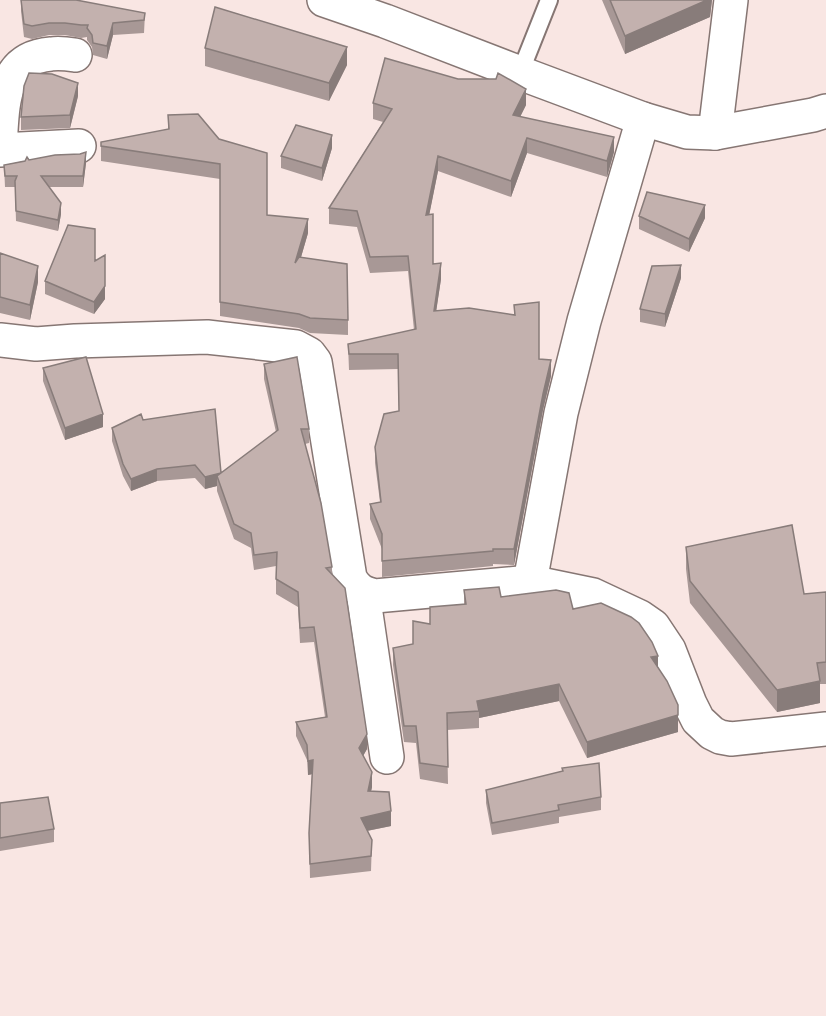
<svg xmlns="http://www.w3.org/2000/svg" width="826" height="1016" font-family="Helvetica,sans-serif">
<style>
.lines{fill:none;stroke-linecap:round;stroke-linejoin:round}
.service-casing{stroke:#867673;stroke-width:20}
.minor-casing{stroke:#867673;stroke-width:36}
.tertiary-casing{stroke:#867673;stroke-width:36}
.service{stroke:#fff;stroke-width:16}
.minor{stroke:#fff;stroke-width:33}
.tertiary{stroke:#fff;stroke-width:33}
.wall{fill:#a89896}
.shaded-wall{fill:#887c7a}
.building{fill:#c3b1ae;stroke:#887c7a;stroke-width:1.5}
</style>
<rect width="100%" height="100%" fill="#f9e6e3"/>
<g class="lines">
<g class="service-casing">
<path id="service" d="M 520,73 L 549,0"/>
</g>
<g class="minor-casing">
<path id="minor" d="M 715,133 L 731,0
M 0,146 C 3,107 0,58 51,54 C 59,53 68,54 75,55
M 0,150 L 79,146
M 530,582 L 561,413 L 584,321 L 643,119
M 363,593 L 387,757"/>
</g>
<g class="tertiary-casing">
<path id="tertiary" d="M 324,0 L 385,21 L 520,73 L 643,119 L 687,132 L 715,133 L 813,115 L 826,111
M 0,340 L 36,344 L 75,341 L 207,337 L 296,347 L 309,354 L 315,362 L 350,578 C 356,589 362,593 375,596 L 530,582 L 593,595 L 640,617 L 653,626 L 669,650 L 690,704 L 698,720 L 712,733 L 720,737 L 731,739 L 826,729"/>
</g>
<use href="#service" class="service"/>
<use href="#minor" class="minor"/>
<use href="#tertiary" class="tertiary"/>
</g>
<path class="wall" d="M 21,0 L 145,13 L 144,33 L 113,35 L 107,59 L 93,55 L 92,47 L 87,40 L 87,37 L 81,38 L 65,35 L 49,35 L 32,39 L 24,37 L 21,11 Z
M 602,0 L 712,0 L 710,17 L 625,54 Z
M 205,48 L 347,65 L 329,101 L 205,66 Z
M 78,96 L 70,128 L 21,130 L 21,117 Z
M 373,103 L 526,105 L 520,117 L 614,152 L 607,177 L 527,153 L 511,197 L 438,171 L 429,215 L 433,264 L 441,279 L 436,311 L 514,315 L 514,305 L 539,359 L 551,376 L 543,410 L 514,565 L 493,564 L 493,566 L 382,577 L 382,549 L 370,519 L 370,504 L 380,502 L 375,463 L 375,447 L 399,411 L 398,369 L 349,370 L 348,344 L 414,330 L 408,271 L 370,273 L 357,227 L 329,224 L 329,208 L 383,122 L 373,119 Z
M 198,114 L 267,215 L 308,233 L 301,257 L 348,320 L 348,335 L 310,333 L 299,328 L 220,316 L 220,179 L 101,161 L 101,142 L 168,130 L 168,115 Z
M 332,148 L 322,181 L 281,168 L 281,156 Z
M 29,160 L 86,163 L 83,187 L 49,187 L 61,214 L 58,231 L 16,221 L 15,187 L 5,187 L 4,165 Z
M 639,216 L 705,218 L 689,252 L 639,229 Z
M 0,253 L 38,282 L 30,320 L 0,313 Z
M 95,261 L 105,299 L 94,314 L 45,294 L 45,281 Z
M 681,278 L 665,327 L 640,322 L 640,309 Z
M 264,364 L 309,429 L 309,443 L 305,444 L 332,567 L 332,573 L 367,749 L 363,756 L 372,787 L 371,791 L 391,826 L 367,831 L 372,840 L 371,871 L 310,878 L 309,833 L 312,774 L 308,775 L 307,760 L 296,736 L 296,722 L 325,717 L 314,642 L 300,643 L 298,607 L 276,594 L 276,566 L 254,570 L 251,548 L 234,539 L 217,491 L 217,486 L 205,489 L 195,478 L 157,481 L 131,491 L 123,476 L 112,441 L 112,428 L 143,420 L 221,473 L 276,432 L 264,379 Z
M 43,368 L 103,427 L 65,440 L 43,381 Z
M 686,547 L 804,594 L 826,592 L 826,684 L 820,684 L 820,703 L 777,712 L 690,603 L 686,569 Z
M 464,590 L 573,609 L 658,667 L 678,732 L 587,758 L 559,701 L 479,718 L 479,728 L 447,730 L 448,784 L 420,779 L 416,743 L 404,742 L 393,665 L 393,648 L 413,644 L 430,624 L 464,604 Z
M 486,790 L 601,797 L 601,810 L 559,817 L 559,823 L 492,835 L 486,803 Z
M 0,803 L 54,829 L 54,842 L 0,851 Z"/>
<path class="shaded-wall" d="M 707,0 L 712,0 L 710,17 L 625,54 L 625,36 Z
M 113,23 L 113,35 L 107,59 L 107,46 Z
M 347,47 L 347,65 L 329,101 L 329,83 Z
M 78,83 L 78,96 L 70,128 L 70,115 Z
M 526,89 L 526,105 L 513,131 L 513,115 Z
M 332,135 L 332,148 L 322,181 L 322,168 Z
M 614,137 L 614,152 L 607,177 L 607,161 Z
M 527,138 L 527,153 L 511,197 L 511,181 Z
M 86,152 L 86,163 L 83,187 L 83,176 Z
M 438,156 L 438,171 L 426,231 L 426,215 Z
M 61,203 L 61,214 L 58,231 L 58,220 Z
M 705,205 L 705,218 L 689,252 L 689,239 Z
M 308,219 L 308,233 L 295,278 L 295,263 Z
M 105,255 L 105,299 L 94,314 L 94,302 Z
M 441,263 L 441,279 L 434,326 L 434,311 Z
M 681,265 L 681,278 L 665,327 L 665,314 Z
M 38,266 L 38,282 L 30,320 L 30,305 Z
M 551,360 L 551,376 L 543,410 L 514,565 L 514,549 L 543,394 Z
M 103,414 L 103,427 L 65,440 L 65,428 Z
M 157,469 L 157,481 L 131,491 L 131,479 Z
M 221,473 L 217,476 L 217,486 L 205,489 L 205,477 Z
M 658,656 L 658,673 L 651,657 Z
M 820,681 L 820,703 L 777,712 L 777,690 Z
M 559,684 L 559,701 L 479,718 L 479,711 L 477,701 Z
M 678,705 L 678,732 L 587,758 L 587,742 Z
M 367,734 L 367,749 L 359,763 L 359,748 Z
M 313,760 L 313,774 L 308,775 L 308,761 Z
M 372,772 L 372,787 L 368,806 L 368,791 Z
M 391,811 L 391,826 L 361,832 L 361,818 Z"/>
<path class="building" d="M 21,0 L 76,0 L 145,13 L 144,20 L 113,23 L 107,46 L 93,43 L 92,35 L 87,28 L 88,25 L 81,25 L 65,23 L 49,23 L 32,26 L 24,24 Z
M 610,0 L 707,0 L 625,36 Z
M 215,7 L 347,47 L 329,83 L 205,48 Z
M 385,58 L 458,79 L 496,79 L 498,73 L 526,89 L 513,115 L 614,137 L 607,161 L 527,138 L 511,181 L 438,156 L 426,215 L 433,214 L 433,264 L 441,263 L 434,311 L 469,308 L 515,315 L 514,305 L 539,302 L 539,359 L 551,360 L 543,394 L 514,549 L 493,549 L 493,551 L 382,561 L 382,534 L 370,504 L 381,502 L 375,447 L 384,414 L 399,411 L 398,354 L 349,354 L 348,344 L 416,329 L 408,256 L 370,257 L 357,211 L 329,208 L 392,109 L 373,103 Z
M 29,73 L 52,74 L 78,83 L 70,115 L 21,117 L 24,86 Z
M 198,114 L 219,139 L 267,153 L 267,215 L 308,219 L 295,263 L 299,257 L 347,264 L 348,320 L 310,318 L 299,314 L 220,302 L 220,164 L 101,146 L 101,142 L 169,129 L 168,115 Z
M 296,125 L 332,135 L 322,168 L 281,156 Z
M 86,152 L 83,176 L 41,176 L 61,203 L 58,220 L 16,211 L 15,181 L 17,176 L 5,176 L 4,165 L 25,161 L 27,157 L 29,160 L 55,155 L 80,154 Z
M 647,192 L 705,205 L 689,239 L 639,216 Z
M 68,225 L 95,229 L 95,261 L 105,255 L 105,286 L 94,302 L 45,281 Z
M 0,253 L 38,266 L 30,305 L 0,297 Z
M 681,265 L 665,314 L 640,309 L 652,266 Z
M 86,357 L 103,414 L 65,428 L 43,368 Z
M 297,357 L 309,429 L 301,429 L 321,503 L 332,567 L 326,568 L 345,588 L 367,734 L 359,748 L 372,772 L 368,791 L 389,792 L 391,811 L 361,818 L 372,840 L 371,856 L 310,864 L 309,833 L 313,760 L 308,761 L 307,745 L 296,722 L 327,717 L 314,627 L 300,628 L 298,592 L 276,579 L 277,552 L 254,555 L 251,533 L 234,524 L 217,476 L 278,430 L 264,364 Z
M 215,409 L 221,473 L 205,477 L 195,465 L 157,469 L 131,479 L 123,464 L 112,428 L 141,414 L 143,420 Z
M 792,525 L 804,594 L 826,592 L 826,662 L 817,663 L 820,681 L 777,690 L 690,581 L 686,547 Z
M 499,587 L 501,597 L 556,590 L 569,593 L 573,609 L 601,603 L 631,617 L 639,623 L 652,642 L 658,656 L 651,657 L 667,681 L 678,705 L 678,715 L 587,742 L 559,684 L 477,701 L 479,711 L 447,713 L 448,767 L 420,763 L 416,726 L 404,726 L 393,648 L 413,644 L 413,621 L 430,624 L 430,607 L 466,604 L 464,590 Z
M 599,763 L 601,797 L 558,805 L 559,810 L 492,823 L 486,790 L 563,771 L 562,768 Z
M 48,797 L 54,829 L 0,838 L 0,803 Z"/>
</svg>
